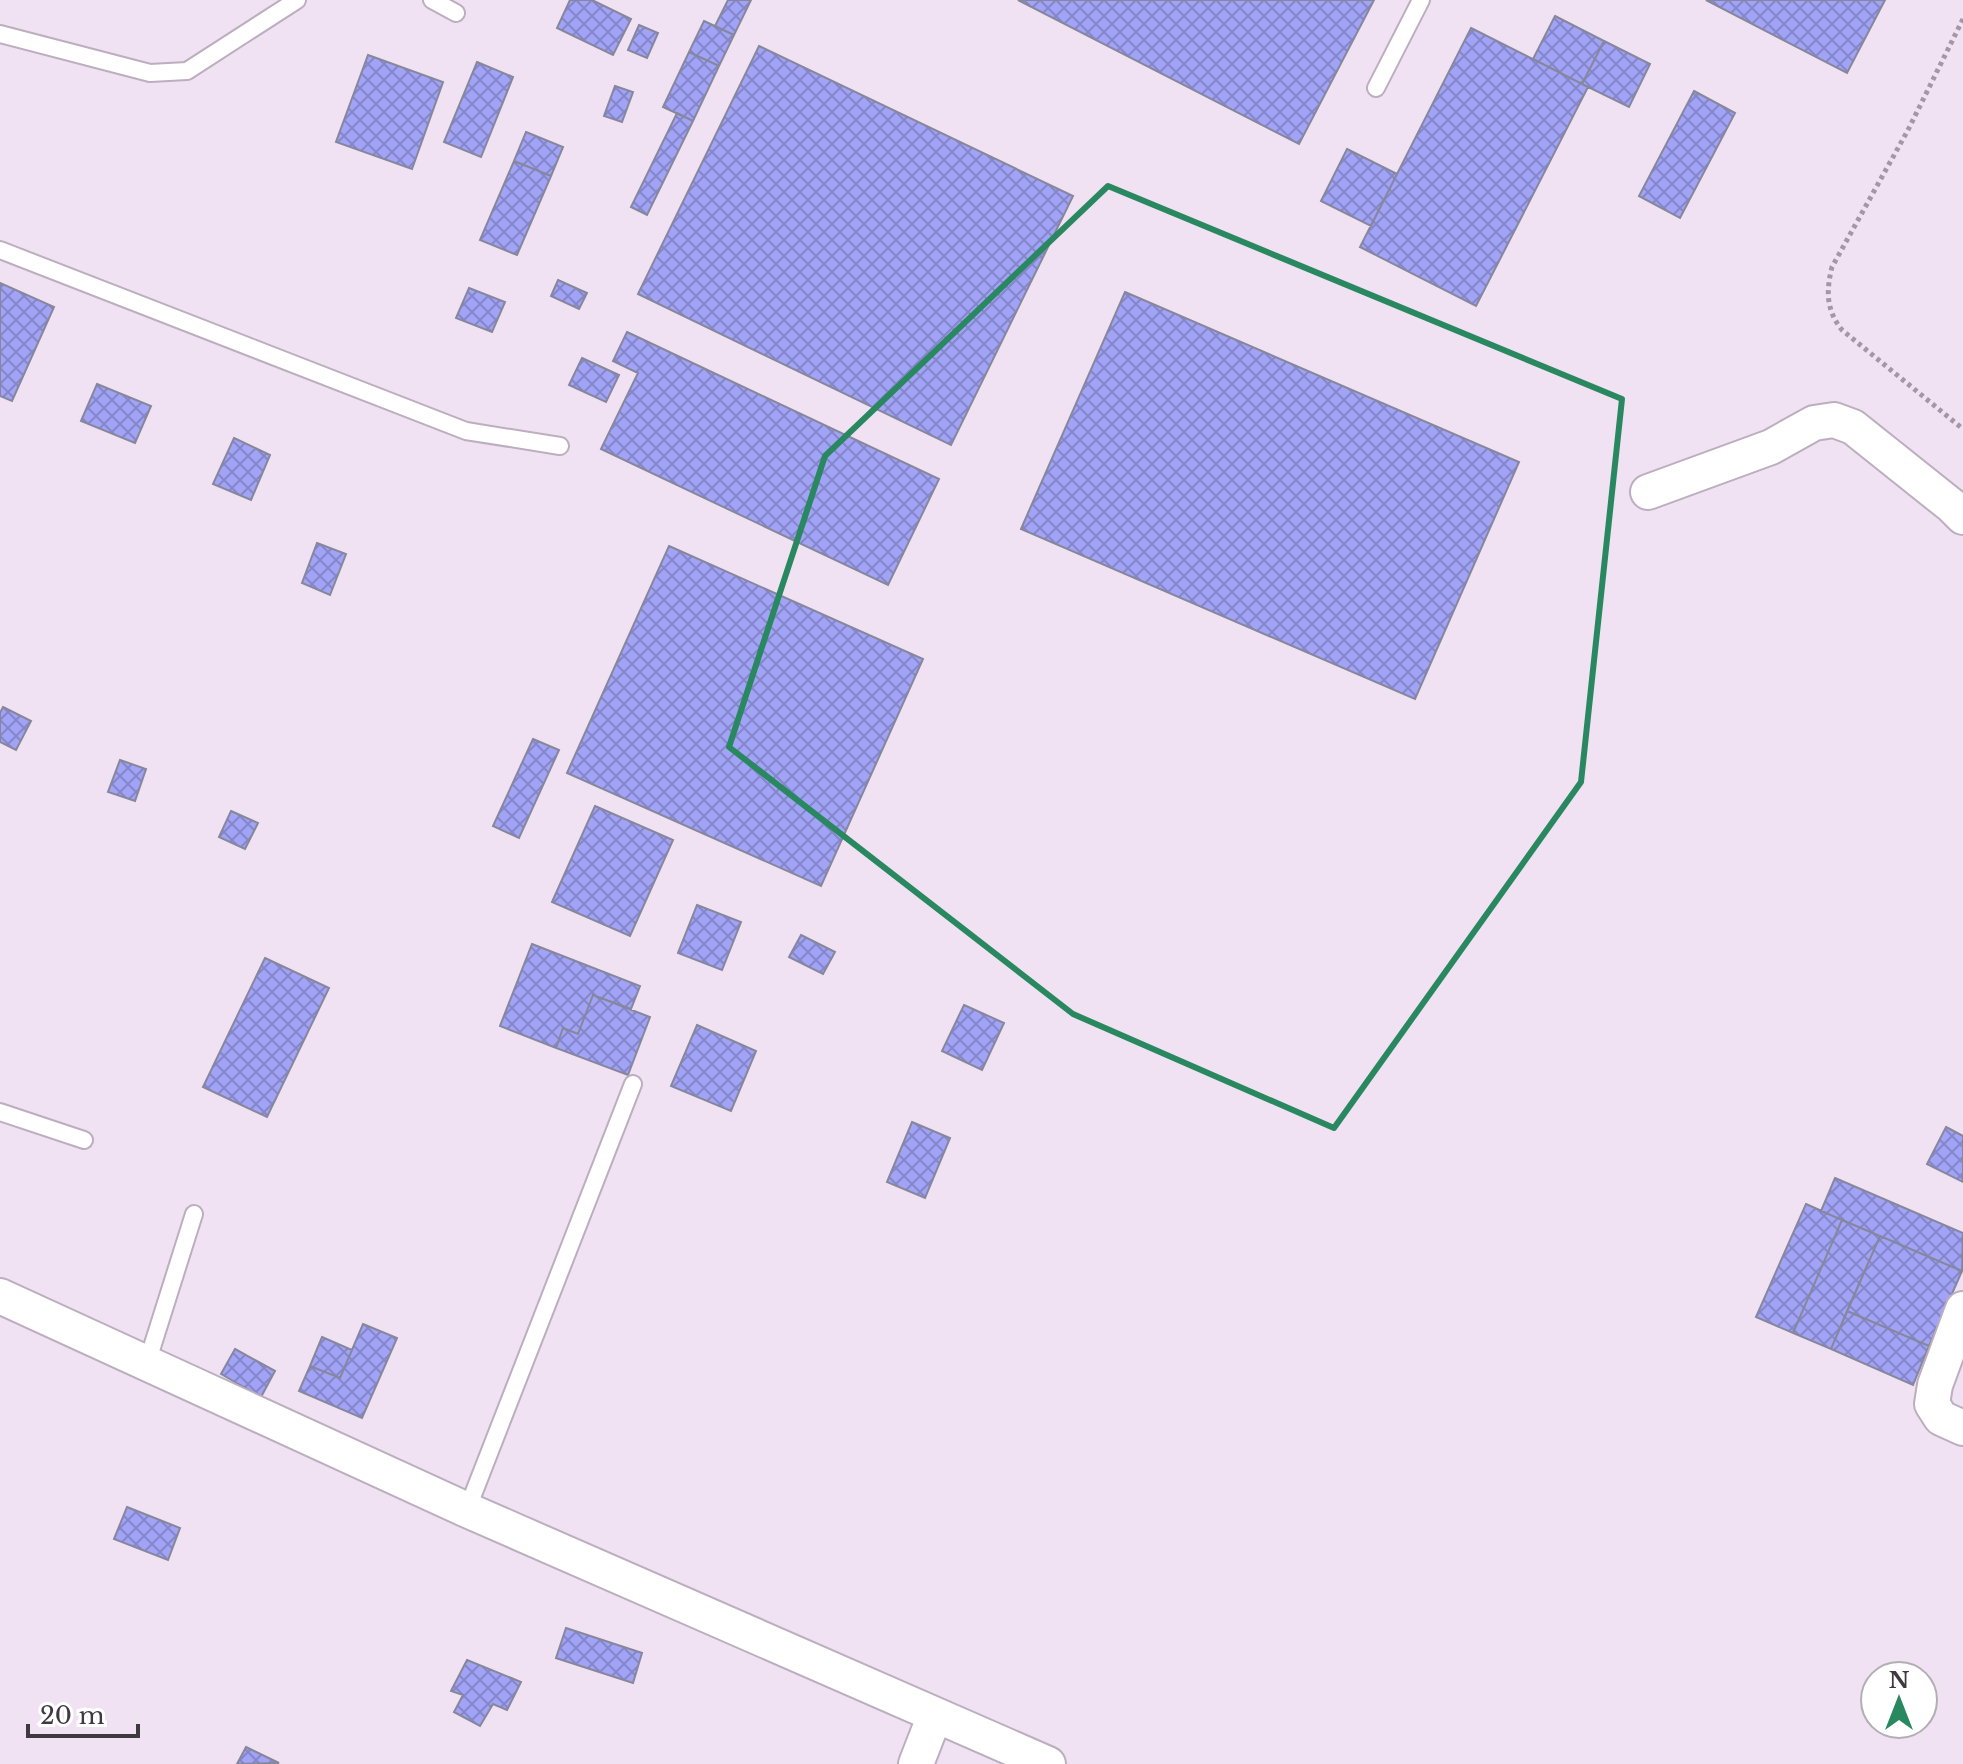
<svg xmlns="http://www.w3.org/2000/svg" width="1963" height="1764" font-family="'Libre Baskerville',serif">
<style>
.building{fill:url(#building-cross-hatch);stroke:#86879b;stroke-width:2}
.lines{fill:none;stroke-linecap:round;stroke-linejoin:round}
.service-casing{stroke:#bcadbf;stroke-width:20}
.minor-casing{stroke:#bcadbf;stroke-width:38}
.path{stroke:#a297a4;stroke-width:5;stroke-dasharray:4 4;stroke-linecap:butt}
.service{stroke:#fff;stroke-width:16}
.minor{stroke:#fff;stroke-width:34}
.marked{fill:none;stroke:#298860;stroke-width:6;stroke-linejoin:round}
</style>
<defs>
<pattern id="building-cross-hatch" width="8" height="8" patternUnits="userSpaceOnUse" patternTransform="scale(2)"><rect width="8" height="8" fill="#a1a3f7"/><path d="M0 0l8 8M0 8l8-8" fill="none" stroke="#8586c9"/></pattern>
</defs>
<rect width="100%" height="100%" fill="#f0e1f3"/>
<path class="building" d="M 570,0 L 592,0 L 631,19 L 613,55 L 557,28 Z
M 728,0 L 751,0 L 734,35 L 715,26 Z
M 1018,0 L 1374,0 L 1299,144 Z
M 1706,0 L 1885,0 L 1847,73 Z
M 1555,16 L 1604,41 L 1582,84 L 1533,59 Z
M 704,21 L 734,35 L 719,66 L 689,52 Z
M 639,25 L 658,33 L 647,58 L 628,50 Z
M 1471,28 L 1588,87 L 1476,306 L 1360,247 Z
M 1604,41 L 1650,64 L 1629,107 L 1582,84 Z
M 759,46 L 1073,196 L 951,445 L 638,294 Z
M 689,52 L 719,66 L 693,121 L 663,107 Z
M 368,55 L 443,82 L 412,169 L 336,142 Z
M 477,62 L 513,77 L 481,157 L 444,142 Z
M 615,86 L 633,92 L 622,122 L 604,116 Z
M 1694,91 L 1735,113 L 1680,218 L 1639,196 Z
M 677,113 L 693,121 L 647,215 L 631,207 Z
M 526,132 L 563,147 L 551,176 L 514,161 Z
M 1347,149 L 1397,174 L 1371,226 L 1321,201 Z
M 514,161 L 551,176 L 517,255 L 480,240 Z
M 558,280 L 587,293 L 579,309 L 551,296 Z
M 0,283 L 54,307 L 12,401 L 0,396 Z
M 469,288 L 505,302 L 492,332 L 456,318 Z
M 1125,292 L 1519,462 L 1415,699 L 1021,529 Z
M 627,332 L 939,479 L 888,585 L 601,449 L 638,373 L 613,361 Z
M 582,358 L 619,375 L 606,402 L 569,385 Z
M 97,384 L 151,406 L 135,443 L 81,421 Z
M 234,438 L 270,455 L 251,500 L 213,484 Z
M 317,543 L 346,554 L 330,595 L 302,583 Z
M 669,546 L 923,659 L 821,886 L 567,773 Z
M 3,707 L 31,721 L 16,750 L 0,742 L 0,713 Z
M 533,739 L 559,750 L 519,838 L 493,826 Z
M 120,760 L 146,769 L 135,801 L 108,792 Z
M 595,806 L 673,840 L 630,936 L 552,902 Z
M 231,811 L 258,823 L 245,849 L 219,837 Z
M 697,905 L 741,922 L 722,970 L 678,953 Z
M 801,935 L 835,952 L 823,974 L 789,957 Z
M 532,944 L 640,986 L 631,1009 L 593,995 L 578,1034 L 563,1028 L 556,1048 L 500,1026 Z
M 265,958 L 329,988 L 267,1117 L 203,1087 Z
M 593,995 L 650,1017 L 628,1075 L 556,1048 L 563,1028 L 578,1034 Z
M 964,1005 L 1004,1023 L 982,1070 L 942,1051 Z
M 697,1025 L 756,1051 L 731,1111 L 671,1086 Z
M 912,1122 L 950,1138 L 925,1198 L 887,1182 Z
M 1946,1127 L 1963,1136 L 1963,1182 L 1927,1164 Z
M 1835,1178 L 1963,1233 L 1962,1271 L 1821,1211 Z
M 1806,1204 L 1842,1220 L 1793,1333 L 1756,1317 Z
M 1842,1220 L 1880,1236 L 1831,1349 L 1793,1333 Z
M 1880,1236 L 1962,1271 L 1929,1346 L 1847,1311 Z
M 1847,1311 L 1929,1346 L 1913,1385 L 1831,1349 Z
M 363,1324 L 397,1338 L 362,1418 L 299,1391 L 310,1366 L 340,1378 Z
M 322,1337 L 352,1350 L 340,1378 L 310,1366 Z
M 235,1349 L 275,1371 L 261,1397 L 221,1374 Z
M 127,1507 L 180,1528 L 168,1560 L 114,1539 Z
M 566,1628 L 642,1653 L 633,1683 L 556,1658 Z
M 467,1660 L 521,1682 L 507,1710 L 493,1704 L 480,1726 L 454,1712 L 463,1695 L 451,1691 Z
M 246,1747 L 279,1763 L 237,1764 Z"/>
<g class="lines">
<g class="service-casing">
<path id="service" d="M 432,0 L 456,13
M 0,34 L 150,73 L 187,71 L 297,0
M 1376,88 L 1421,0
M 0,250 L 466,431 L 560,446
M 0,1112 L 84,1140
M 147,1363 L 194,1214
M 467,1510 L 633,1084"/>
</g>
<g class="minor-casing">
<path id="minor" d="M 1648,492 L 1771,447 L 1814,423 L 1834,420 L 1853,427 L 1952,506 L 1963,517
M 0,1296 L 467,1510 L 1048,1764
M 1963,1309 L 1935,1385 L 1932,1404 L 1941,1418 L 1963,1428
M 916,1764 L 935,1715"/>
</g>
<path class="path" d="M 1963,19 L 1908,130 L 1832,267 C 1826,291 1826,310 1842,330 L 1963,429"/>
<use href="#service" class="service"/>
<use href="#minor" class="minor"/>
</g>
<path class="marked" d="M 1108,186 L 1622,399 L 1581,782 L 1334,1128 L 1073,1014 L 729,747 L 825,456 Z"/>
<g transform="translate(1899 1700)"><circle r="38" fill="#ffffff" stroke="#b2afb2" stroke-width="2"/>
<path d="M0-6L14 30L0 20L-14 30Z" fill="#298860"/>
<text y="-12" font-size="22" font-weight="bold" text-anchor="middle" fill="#3e383f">N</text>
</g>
<path d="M28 1724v12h110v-12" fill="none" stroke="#3e383f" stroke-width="4"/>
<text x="40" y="1724" font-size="24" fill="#3e383f" stroke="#ffffff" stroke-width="6" paint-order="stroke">20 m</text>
</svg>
